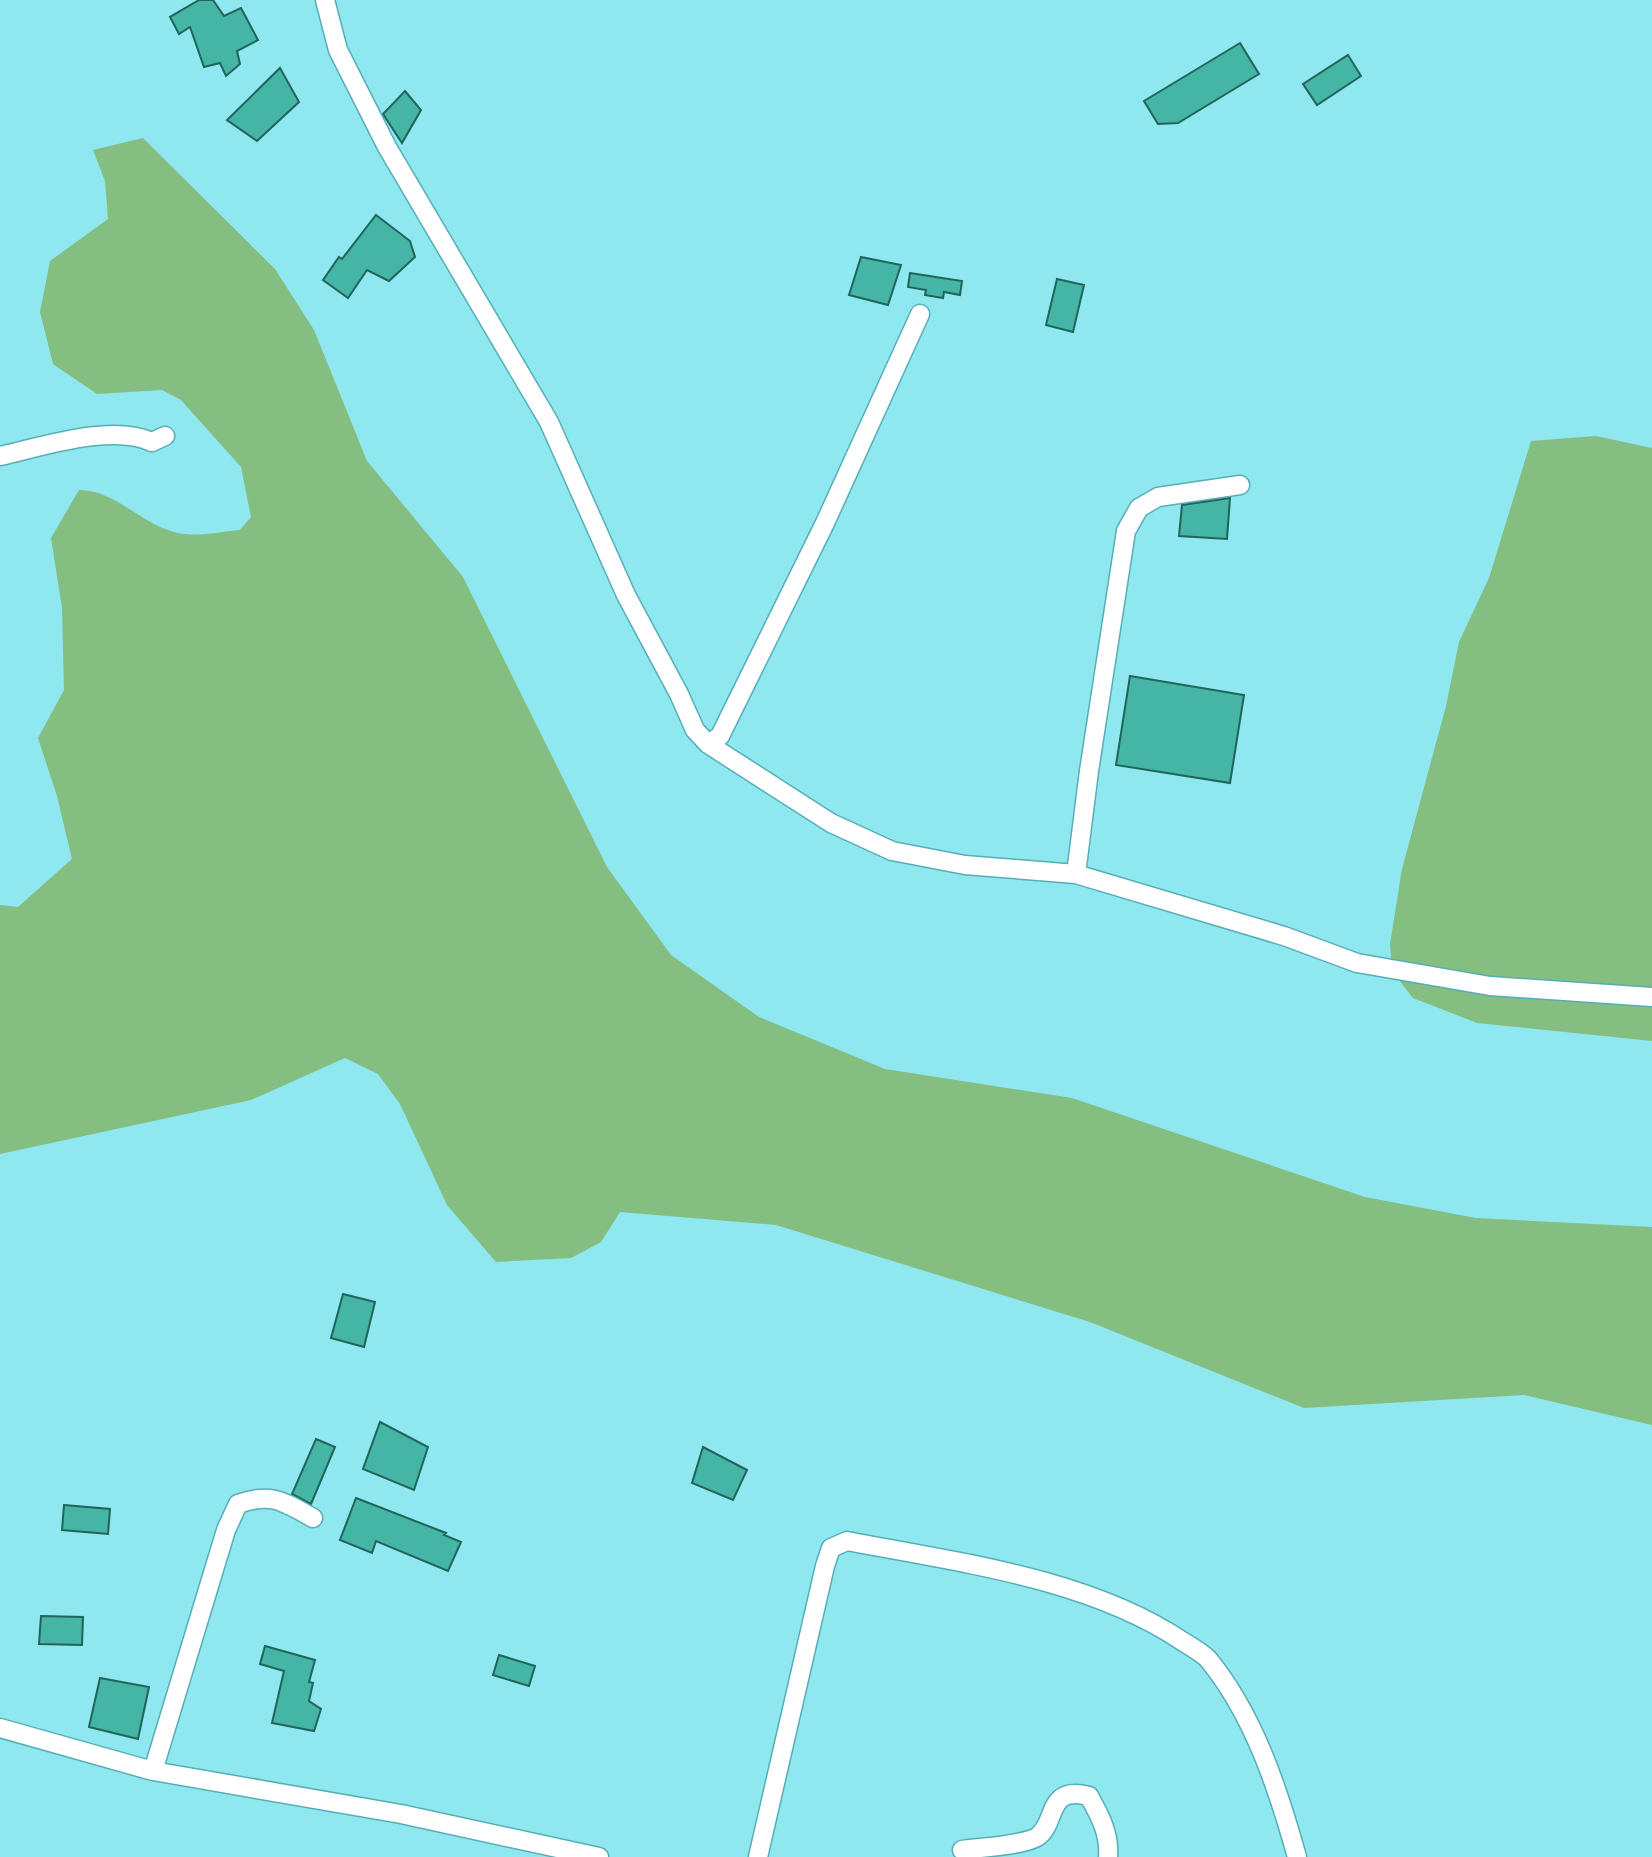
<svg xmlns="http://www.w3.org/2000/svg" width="1652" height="1857" font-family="'Fira Sans Condensed',sans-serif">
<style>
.green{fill:#84be80}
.building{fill:#45b5a6;stroke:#21645b;stroke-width:2}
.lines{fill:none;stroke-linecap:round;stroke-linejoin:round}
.minor-casing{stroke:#56afb7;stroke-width:21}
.minor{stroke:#fff;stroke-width:18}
</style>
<rect width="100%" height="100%" fill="#8fe7ef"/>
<path class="green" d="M 143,138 L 275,269 L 314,330 L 367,461 L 463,577 L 607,867 L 671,955 L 759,1017 L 885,1069 L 1072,1098 L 1365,1197 L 1476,1218 L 1652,1227 L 1652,1425 L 1524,1395 L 1304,1408 L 1090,1322 L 776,1225 L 620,1212 L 601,1242 L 571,1258 L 496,1262 L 447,1205 L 400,1104 L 378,1074 L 345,1058 L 251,1100 L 0,1154 L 0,905 L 18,907 L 72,859 L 57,796 L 38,738 L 64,690 L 62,608 L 51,538 L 79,490 C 115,490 140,523 174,532 C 195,538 218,532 240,530 L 251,517 L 241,467 L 181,400 L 162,390 L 97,394 L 53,364 L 40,312 L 50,261 L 108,219 L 105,181 L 93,150 Z
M 1596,436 L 1652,448 L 1652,1041 L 1477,1023 L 1413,998 L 1392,971 L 1390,944 L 1402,869 L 1446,706 L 1459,642 L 1489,578 L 1531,441 Z"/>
<path class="building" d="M 199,0 L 213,0 L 224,16 L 241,8 L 258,40 L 237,51 L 240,64 L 226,76 L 220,63 L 204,67 L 190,27 L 179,34 L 170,17 Z
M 1240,43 L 1259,74 L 1178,123 L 1158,124 L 1144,101 Z
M 1348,55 L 1361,76 L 1317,105 L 1303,84 Z
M 280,68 L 299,102 L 257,141 L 227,120 Z
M 405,91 L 421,110 L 402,143 L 383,114 Z
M 376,215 L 410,241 L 415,257 L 389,281 L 367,270 L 348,298 L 323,280 L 339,257 L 342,259 Z
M 861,257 L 901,265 L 888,305 L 849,295 Z
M 910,273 L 962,281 L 960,295 L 944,292 L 943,298 L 925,295 L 926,290 L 908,287 Z
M 1057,279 L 1084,285 L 1073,332 L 1046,325 Z
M 1230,498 L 1227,539 L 1179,536 L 1182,505 Z
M 1130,676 L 1244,695 L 1230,783 L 1116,765 Z
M 343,1294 L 375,1302 L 364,1347 L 331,1338 Z
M 380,1422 L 428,1447 L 414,1490 L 363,1469 Z
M 316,1439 L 335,1447 L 311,1504 L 292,1494 Z
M 703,1447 L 747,1470 L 733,1500 L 692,1483 Z
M 356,1498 L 446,1533 L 444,1535 L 461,1542 L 448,1571 L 376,1541 L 372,1553 L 340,1540 Z
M 64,1505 L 110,1509 L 108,1534 L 62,1530 Z
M 41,1616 L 83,1617 L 82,1645 L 39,1644 Z
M 265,1646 L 315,1660 L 309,1682 L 313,1683 L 309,1701 L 321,1709 L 314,1731 L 272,1723 L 284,1671 L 260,1664 Z
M 499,1655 L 535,1666 L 529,1686 L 493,1675 Z
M 100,1678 L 149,1687 L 138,1739 L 89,1727 Z"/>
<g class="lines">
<g class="minor-casing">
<path id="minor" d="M 325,0 L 338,50 L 387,147 L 549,422 L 626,595 L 679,694 L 695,730 L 708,744 L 831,823 L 892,851 L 965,865 L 1076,874 L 1284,936 L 1357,963 L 1490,986 L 1652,997
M 0,456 C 41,447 112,423 152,442 L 165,436
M 708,744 L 720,736 L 825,523 L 920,314
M 1076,874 L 1089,771 L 1126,531 L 1139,508 L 1158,497 L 1240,485
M 0,1728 L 153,1771 L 401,1814 L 599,1857
M 153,1771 L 226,1530 L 238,1504 C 272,1492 284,1502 313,1518
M 962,1850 C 981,1847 1021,1846 1037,1837 C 1058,1823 1045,1785 1089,1796 C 1100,1816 1110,1834 1108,1857
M 758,1857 L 825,1566 L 831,1548 L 847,1541 C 956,1562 1088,1578 1182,1641 C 1190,1646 1201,1652 1208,1659 C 1254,1715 1278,1789 1297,1857"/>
</g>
<use href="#minor" class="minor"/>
</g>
</svg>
